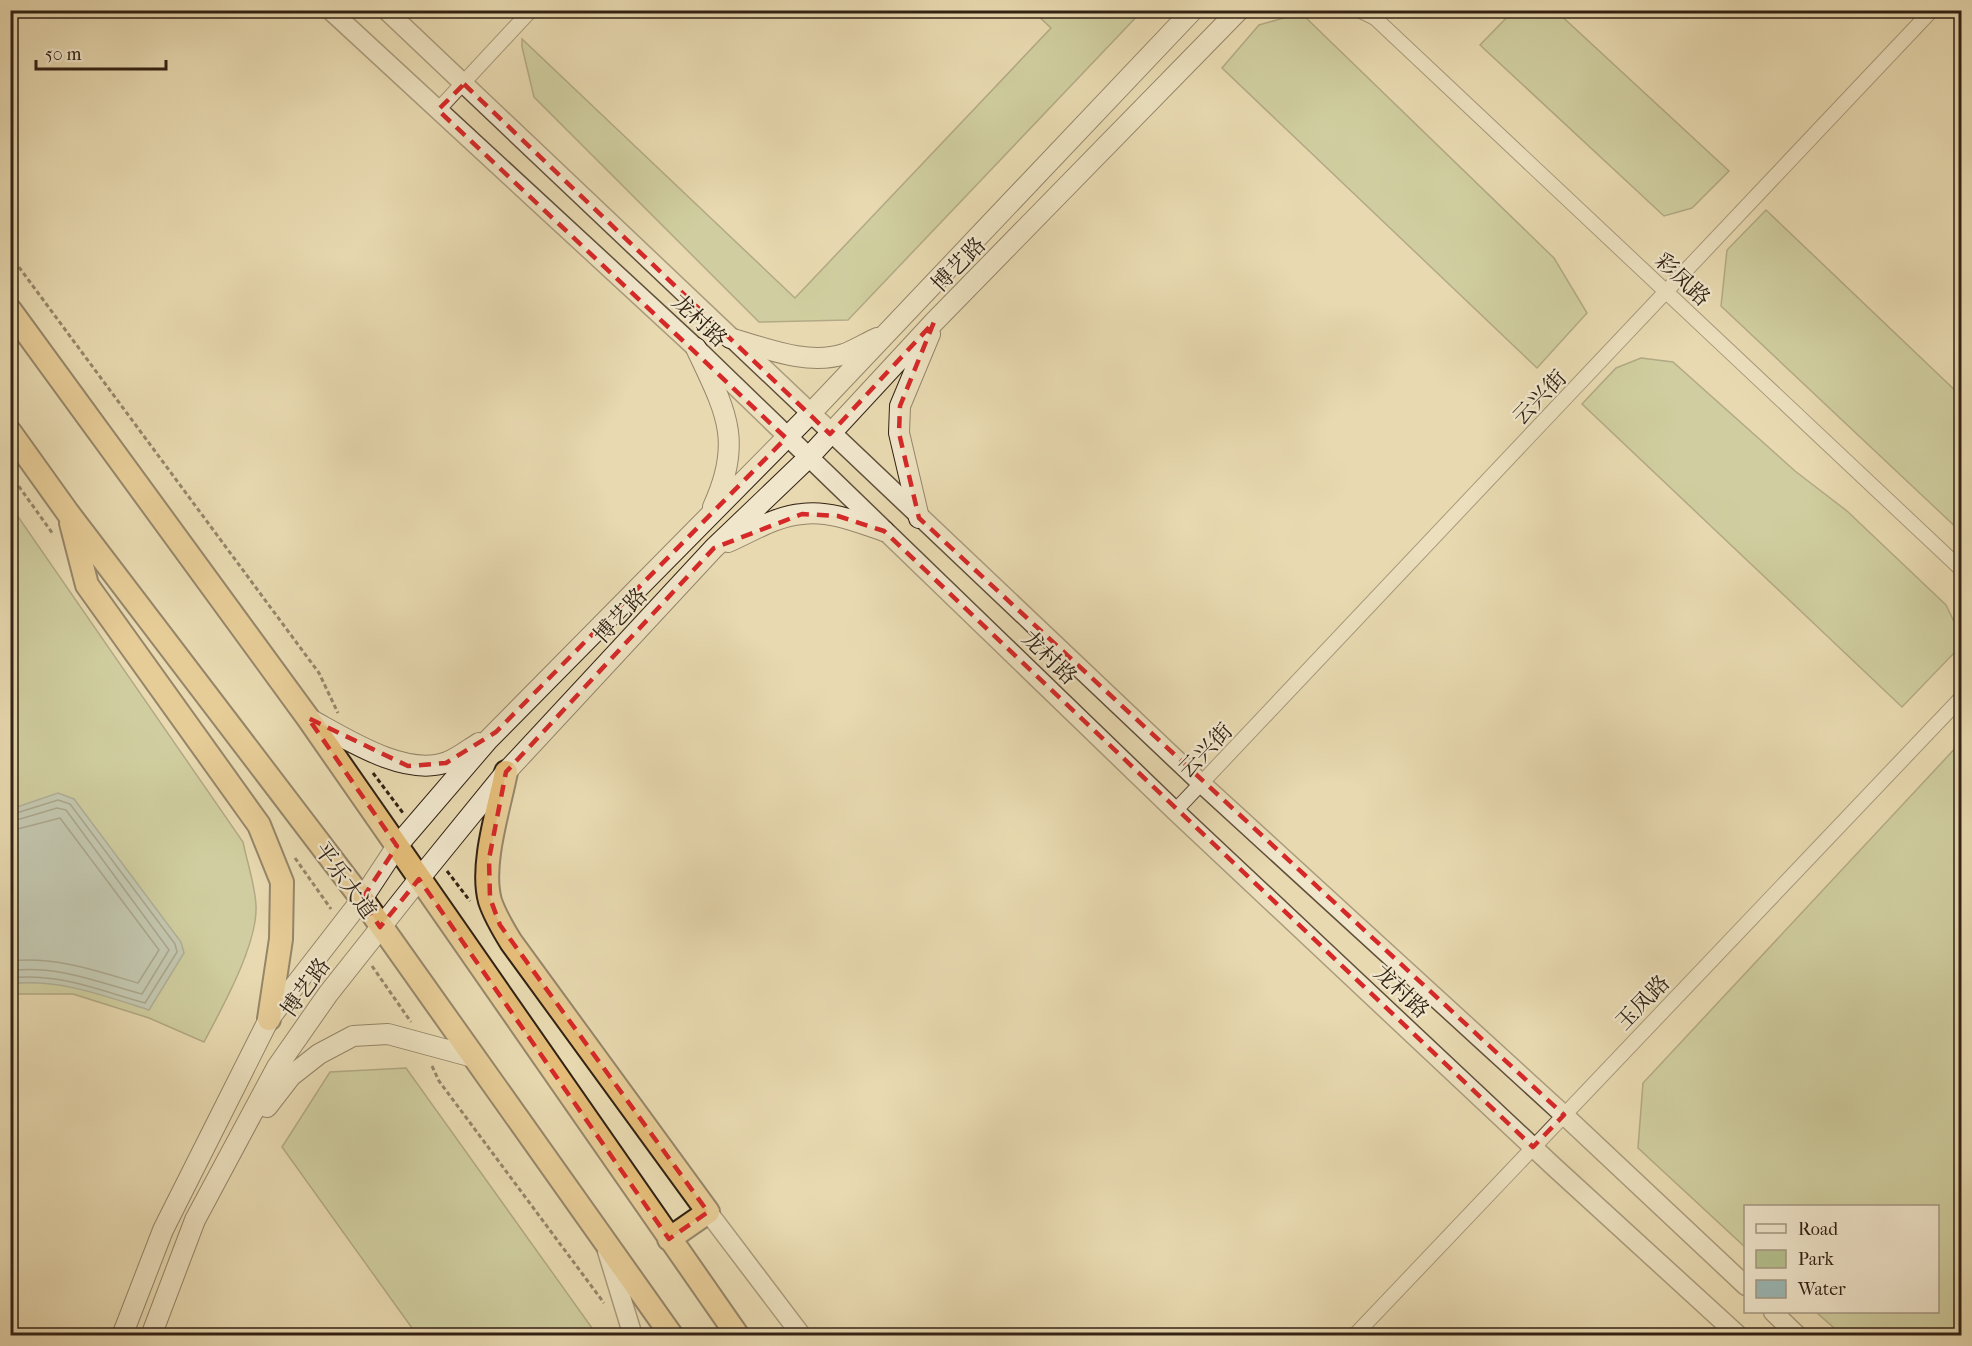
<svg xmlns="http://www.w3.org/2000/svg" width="1972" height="1346" font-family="'IM FELL French Canon','Noto Serif SC',serif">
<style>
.green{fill:#b4c08d;stroke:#737150;stroke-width:1.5}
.water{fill:#9bb8b5;stroke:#717c75;stroke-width:1.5}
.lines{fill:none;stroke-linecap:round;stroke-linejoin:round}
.shore{stroke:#666d64;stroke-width:1.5}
.minor-casing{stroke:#60503b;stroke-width:16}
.tertiary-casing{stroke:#60503b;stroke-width:21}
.secondary-casing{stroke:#322214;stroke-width:22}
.trunk-casing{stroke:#322214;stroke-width:26}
.path{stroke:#322214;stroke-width:3;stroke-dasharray:4.5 3;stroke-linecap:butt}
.minor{stroke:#f0e6cc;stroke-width:14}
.tertiary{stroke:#f0e6cc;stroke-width:18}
.secondary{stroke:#f0e6cc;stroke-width:20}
.trunk{stroke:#e4bc78;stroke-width:22}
.marked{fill:none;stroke:#d62828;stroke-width:4.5;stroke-dasharray:12 8;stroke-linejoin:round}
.labels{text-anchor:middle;stroke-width:4.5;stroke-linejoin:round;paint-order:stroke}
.street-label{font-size:22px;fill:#322214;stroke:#f0e6cc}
</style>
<rect width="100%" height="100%" fill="#e8d9b0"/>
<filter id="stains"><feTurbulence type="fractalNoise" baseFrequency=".00333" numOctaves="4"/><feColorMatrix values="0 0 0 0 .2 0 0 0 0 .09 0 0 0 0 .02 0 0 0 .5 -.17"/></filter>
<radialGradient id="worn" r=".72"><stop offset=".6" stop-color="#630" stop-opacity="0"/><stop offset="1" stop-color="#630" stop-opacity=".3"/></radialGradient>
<path class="green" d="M 1033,11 L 1142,11 L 848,320 L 759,322 L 534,97 L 522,47 L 522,39 L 795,298 L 1051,28 Z
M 1513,11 L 1556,11 L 1729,171 L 1692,208 L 1664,216 L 1480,45 Z
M 1301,13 L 1554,258 L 1587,313 L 1537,368 L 1222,68 L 1259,25 Z
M 1766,210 L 1961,396 L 1961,532 L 1721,306 L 1727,250 Z
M 1641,358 L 1673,362 L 1795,471 L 1847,511 L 1946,605 L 1958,630 L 1955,652 L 1902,707 L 1582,404 L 1616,368 Z
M 10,505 L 243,842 C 247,862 255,885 256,905 C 258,944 222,1008 204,1042 L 149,1018 L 73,994 L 11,994 Z
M 1961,742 L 1961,1335 L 1842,1335 L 1816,1312 L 1938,1312 L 1938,1206 L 1746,1206 L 1745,1247 L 1638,1148 L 1643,1083 Z
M 406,1068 L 597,1335 L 417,1335 L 282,1147 L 330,1072 Z"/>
<path class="water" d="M 58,793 L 74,799 L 181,942 L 184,953 L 149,1010 C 105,996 57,978 11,984 L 11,809 Z"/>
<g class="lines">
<path class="shore" d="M 10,815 L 58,800 L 70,804 L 175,944 L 177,952 L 145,1003 C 101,991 57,972 10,978
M 10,822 L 57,808 L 66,810 L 169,950 L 142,994 C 99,983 56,964 10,971
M 10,831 L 60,818 L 159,950 L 138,983 C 97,971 54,956 10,961"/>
<g class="minor-casing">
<path id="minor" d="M 1359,10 L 1375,18 L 1962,570
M 438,110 L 531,10
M 1175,811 L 1932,10
M 1354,1336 L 1962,697"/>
</g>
<g class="tertiary-casing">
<path id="tertiary" d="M 330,10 L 696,348 L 1175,811 L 1552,1165 L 1739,1336
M 386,10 L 1202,784 L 1564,1115 L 1746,1286
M 708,1212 L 802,1336
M 607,1251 L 633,1336
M 1773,1312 L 1798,1336"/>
</g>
<g class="secondary-casing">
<path id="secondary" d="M 730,338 C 765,348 808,366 844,354 C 855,350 866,343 877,338
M 696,348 C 725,410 744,440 713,507
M 919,518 L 899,433 L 900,406 L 930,334
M 728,542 C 751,532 776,516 802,514 C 829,510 858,522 884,531
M 308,718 C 345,738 405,778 447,762 C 458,758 469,749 479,743
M 267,1107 L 291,1076 L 319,1054 L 353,1036 L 388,1034 L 473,1057
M 122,1336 L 163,1230 L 269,1019 L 362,899 L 397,846 L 488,740 L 810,414 L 1193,10
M 151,1336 L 195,1220 L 277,1067 L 328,994 L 419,879 L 506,772 L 714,548 L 808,458 L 934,322 L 1239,10"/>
</g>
<g class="trunk-casing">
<path id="trunk" d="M 10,310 L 308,718 L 738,1336
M 10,432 L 68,513 L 362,899 L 672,1336
M 71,523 L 87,585 L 259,825 L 282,882 L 281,939 L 269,1019
M 506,772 C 499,808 480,865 490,901 C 495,916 503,929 511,942 L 708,1212 L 669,1239"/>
</g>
<path class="path" d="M 10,255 L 319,673 L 338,713
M 10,474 L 53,534
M 373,773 L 403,813
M 295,858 L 331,909
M 447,871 L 470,901
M 372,966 L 411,1022
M 432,1066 L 439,1081 L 604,1303"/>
<use href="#minor" class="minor"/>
<use href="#tertiary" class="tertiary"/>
<use href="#secondary" class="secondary"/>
<use href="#trunk" class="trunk"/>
</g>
<path d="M0 0H1972V1346H0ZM 464,84 L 830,434 L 934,322 L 900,406 L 899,433 L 919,518 L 1564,1115 L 1533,1147 L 884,531 L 838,516 L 802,514 L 714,548 L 506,772 L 489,859 L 490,898 L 500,925 L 708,1212 L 669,1239 L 419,879 L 380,927 L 362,899 L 397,846 L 308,718 L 408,766 L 446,763 L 496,732 L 786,438 L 438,110 Z" fill="#e8d9b0" fill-opacity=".55" fill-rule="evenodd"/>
<path class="marked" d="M 464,84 L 830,434 L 934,322 L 900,406 L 899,433 L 919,518 L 1564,1115 L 1533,1147 L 884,531 L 838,516 L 802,514 L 714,548 L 506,772 L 489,859 L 490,898 L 500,925 L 708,1212 L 669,1239 L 419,879 L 380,927 L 362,899 L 397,846 L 308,718 L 408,766 L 446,763 L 496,732 L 786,438 L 438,110 Z"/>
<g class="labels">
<g class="street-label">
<text transform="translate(958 264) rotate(-46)" y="8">博艺路</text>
<text transform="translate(1683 279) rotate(43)" y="8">彩凤路</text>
<text transform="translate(700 320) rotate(43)" y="8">龙村路</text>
<text transform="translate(1539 397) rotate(-46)" y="8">云兴街</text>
<text transform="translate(620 615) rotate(-47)" y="8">博艺路</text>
<text transform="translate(1050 657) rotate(44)" y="8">龙村路</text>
<text transform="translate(1205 750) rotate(-46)" y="8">云兴街</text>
<text transform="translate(346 880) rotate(54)" y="8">平乐大道</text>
<text transform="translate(305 987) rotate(-54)" y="8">博艺路</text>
<text transform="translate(1402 991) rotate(43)" y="8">龙村路</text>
<text transform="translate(1642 1002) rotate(-46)" y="8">玉凤路</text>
</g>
</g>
<rect width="1972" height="1346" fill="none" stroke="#e8d9b0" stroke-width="36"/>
<rect x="12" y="12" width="1948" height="1322" fill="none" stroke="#322214" stroke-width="3"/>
<rect x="18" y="18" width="1936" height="1310" fill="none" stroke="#322214" stroke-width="1.5"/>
<rect x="1744" y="1205" width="195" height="108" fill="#f0e6cc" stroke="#a49882" stroke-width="1.5"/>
<rect x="1756" y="1224" width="30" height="9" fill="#f0e6cc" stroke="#a49882" stroke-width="1.5"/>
<text x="1798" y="1235" font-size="18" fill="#322214">Road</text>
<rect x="1756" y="1250" width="30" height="18" fill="#b4c08d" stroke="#a49882" stroke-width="1.5"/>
<text x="1798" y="1265" font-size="18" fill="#322214">Park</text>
<rect x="1756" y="1280" width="30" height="18" fill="#9bb8b5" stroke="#a49882" stroke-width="1.5"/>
<text x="1798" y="1295" font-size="18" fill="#322214">Water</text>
<path d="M36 60v9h130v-9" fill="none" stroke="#322214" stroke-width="3"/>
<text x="45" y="60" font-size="18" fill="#322214" stroke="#f0e6cc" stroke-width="4.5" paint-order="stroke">50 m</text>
<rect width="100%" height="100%" filter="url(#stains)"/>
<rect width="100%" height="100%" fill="url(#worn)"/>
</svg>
